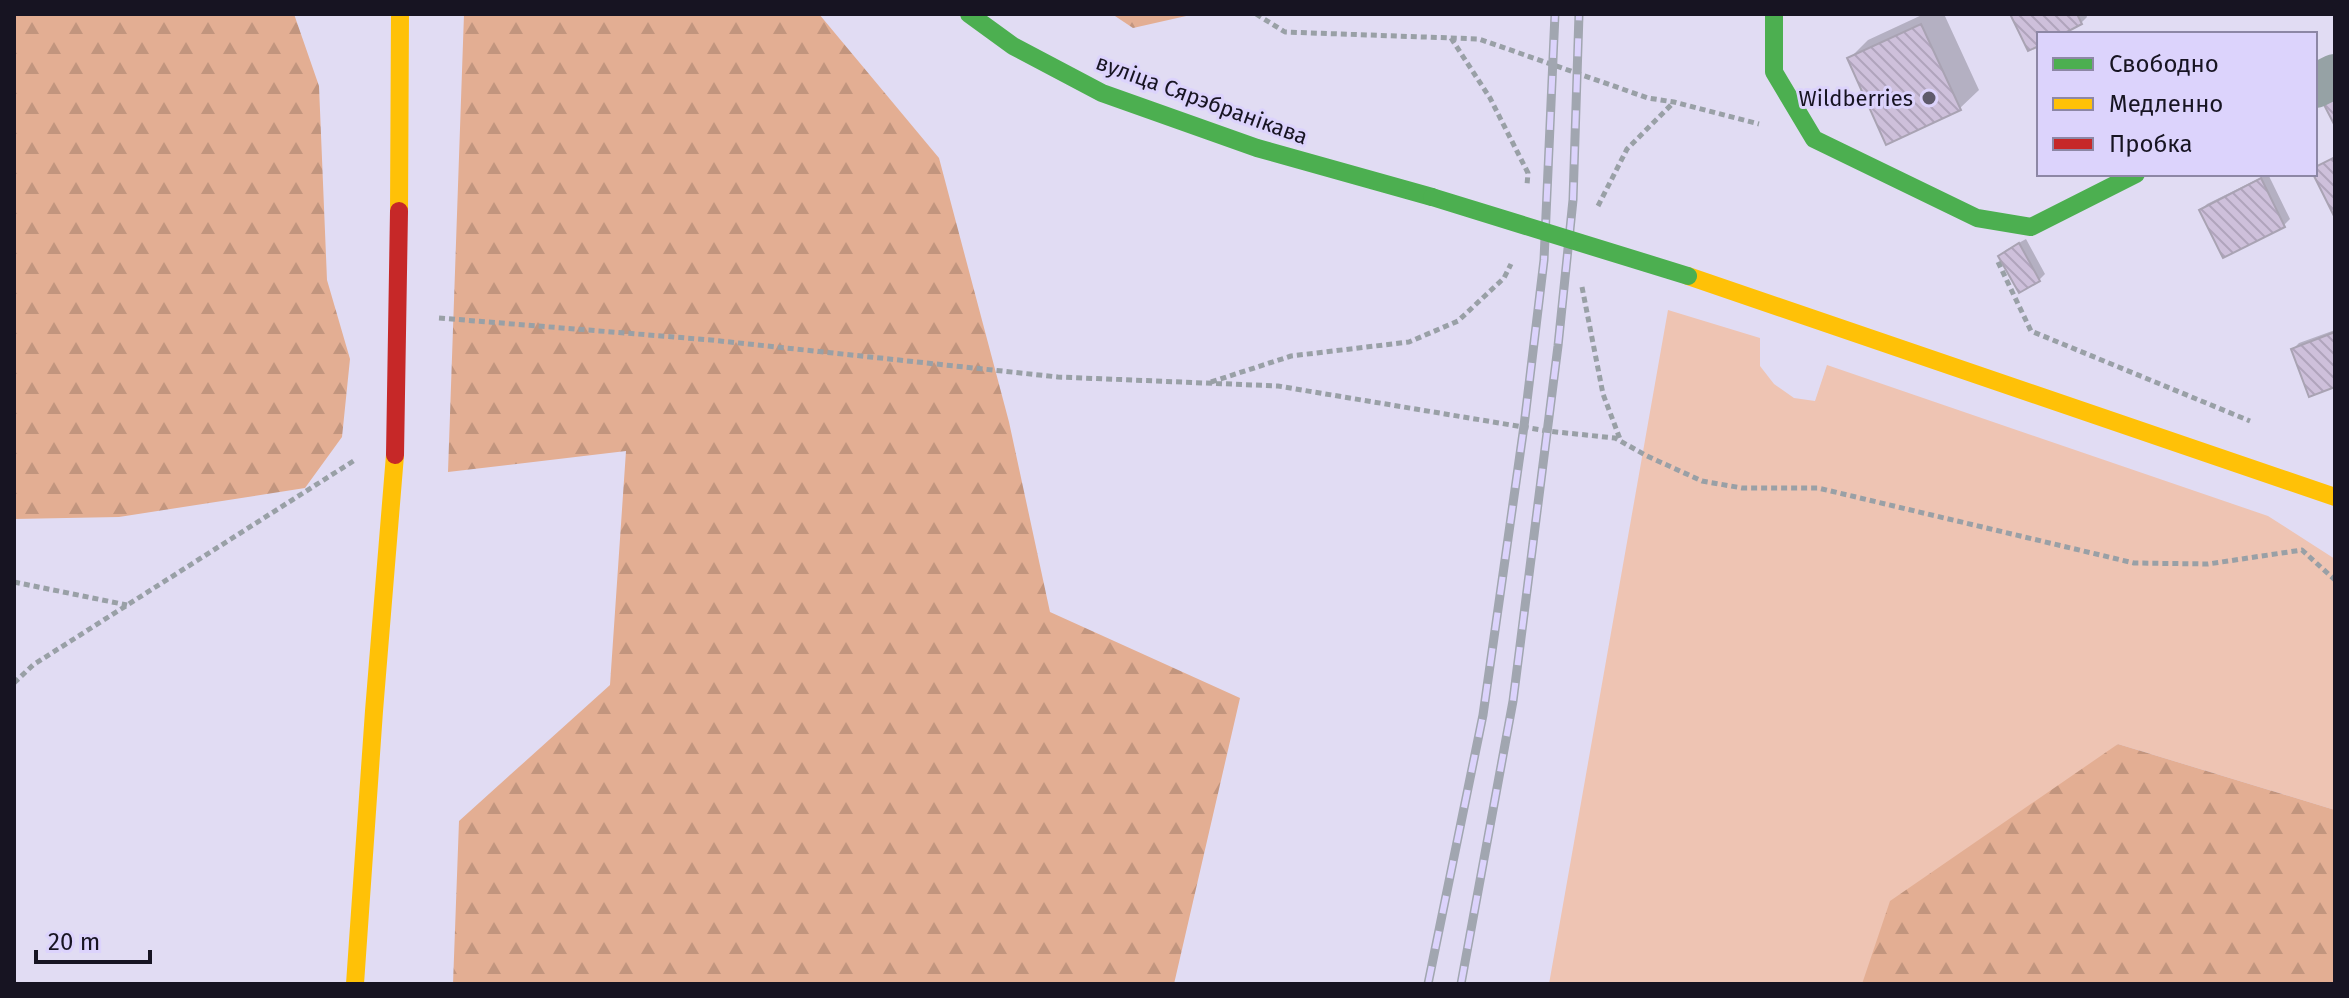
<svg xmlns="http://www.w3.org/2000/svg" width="2349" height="998" font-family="'Fira Sans',sans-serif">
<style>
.grass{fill:#eec4b3}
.forest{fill:url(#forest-firs)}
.shadow{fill:#0003}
.building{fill:url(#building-back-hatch);stroke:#a9a3b3;stroke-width:2}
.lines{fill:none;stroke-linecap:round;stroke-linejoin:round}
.path{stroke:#99a0a6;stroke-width:5;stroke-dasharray:6 4;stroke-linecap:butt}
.street{stroke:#96a2a5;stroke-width:44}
.fast{stroke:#4caf50;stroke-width:18}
.slow{stroke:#ffc107;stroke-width:18}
.jam{stroke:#c62828;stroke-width:18}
.rail-casing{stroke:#a1a6b0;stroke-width:9}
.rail{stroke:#dcd3fc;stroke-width:6;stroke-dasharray:18;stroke-linecap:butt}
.fast-bridge{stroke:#4caf50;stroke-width:18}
.poi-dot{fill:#5e5a6b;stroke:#dcd3fc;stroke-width:3}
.labels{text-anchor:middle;stroke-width:6;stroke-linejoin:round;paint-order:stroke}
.poi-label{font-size:22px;fill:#171422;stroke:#dcd3fc;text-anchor:end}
.street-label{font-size:22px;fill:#171422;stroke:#dcd3fc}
</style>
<defs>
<pattern id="forest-firs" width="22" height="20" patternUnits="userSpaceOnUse" patternTransform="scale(2)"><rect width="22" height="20" fill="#e3ae93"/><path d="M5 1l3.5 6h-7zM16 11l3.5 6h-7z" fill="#c2957e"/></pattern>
<pattern id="building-back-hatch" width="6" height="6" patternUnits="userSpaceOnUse" patternTransform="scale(2)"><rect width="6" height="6" fill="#cec0db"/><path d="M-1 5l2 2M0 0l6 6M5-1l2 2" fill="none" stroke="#b0a4bc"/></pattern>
</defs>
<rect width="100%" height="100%" fill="#e1dcf3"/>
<path class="grass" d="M 1668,310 L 1760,338 L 1760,366 L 1774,384 L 1794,398 L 1815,401 L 1827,365 L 2268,516 L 2335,559 L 2335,810 L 2118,744 L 1862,984 L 1549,984 Z"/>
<path class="forest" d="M 14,14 L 294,14 L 319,86 L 327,280 L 350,359 L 342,437 L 305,488 L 119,517 L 14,519 Z
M 464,14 L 819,14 L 939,158 L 1009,422 L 1050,612 L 1240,698 L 1174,984 L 453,984 L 459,821 L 610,685 L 626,451 L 448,472 Z
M 1112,14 L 1195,14 L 1133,28 Z
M 2118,744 L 2335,810 L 2335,984 L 1862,984 L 1890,901 Z"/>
<path class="shadow" d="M 1924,14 L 1944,14 L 1979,90 L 1959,109 L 1849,59 L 1868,40 Z
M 2012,14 L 2086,14 L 2087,17 L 2081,23 L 2058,34 L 2039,34 L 2039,44 Z
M 2268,174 L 2290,219 L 2284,225 L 2201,210 L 2207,204 Z
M 2026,239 L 2045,274 L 2039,280 L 2000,256 L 2006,250 Z
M 2335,330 L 2335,385 L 2293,349 L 2299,343 Z"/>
<path class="building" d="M 2010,14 L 2077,14 L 2082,24 L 2063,34 L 2039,34 L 2039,46 L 2028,51 Z
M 1921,24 L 1961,110 L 1886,145 L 1847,58 Z
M 2335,92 L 2335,126 L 2321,99 Z
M 2335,157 L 2335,218 L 2313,174 L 2315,174 L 2315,167 Z
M 2261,178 L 2285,227 L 2223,258 L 2199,210 Z
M 2019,243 L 2040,281 L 2019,293 L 1998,256 Z
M 2335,332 L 2335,387 L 2309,397 L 2291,349 Z"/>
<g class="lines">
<path class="path" d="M 1256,14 L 1285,32 L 1479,39 L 1648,98 L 1674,102 L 1759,124
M 1451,38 L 1490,98 L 1528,173 L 1527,185
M 1598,206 L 1627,149 L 1673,103
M 1998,262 L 2031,331 L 2250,421
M 1582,287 L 1603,394 L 1620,439
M 439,318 L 711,340 L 1058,377 L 1278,386 L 1547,431 L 1615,438 L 1647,456 L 1702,481 L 1742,488 L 1818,488 L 2134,563 L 2208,564 L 2302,550 L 2335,580
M 1211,382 L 1291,356 L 1409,342 L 1458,321 L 1504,278 L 1511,264
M 14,582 L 127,605
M 14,683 L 33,665 L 355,460"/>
<path class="street" d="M 2315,86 L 2335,76"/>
<path class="fast" d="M 969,14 L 1013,46 L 1102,93 L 1257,148 L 1432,197
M 1774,14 L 1774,72 L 1814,139 L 1977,218 L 2031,227 L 2136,174"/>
<path class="slow" d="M 399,211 L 400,14
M 1688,276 L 2335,497
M 355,984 L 374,711 L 395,455"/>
<path class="jam" d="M 395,455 L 399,211"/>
<g class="rail-casing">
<path id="rail" d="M 1428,984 L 1483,715 L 1524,426 L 1544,260 L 1555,14
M 1461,984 L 1513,701 L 1558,346 L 1573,200 L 1579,14"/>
</g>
<use href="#rail" class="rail"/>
<path class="fast-bridge" d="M 1432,197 L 1688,276"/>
</g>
<circle class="poi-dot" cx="1929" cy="98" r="8"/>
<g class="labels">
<g class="poi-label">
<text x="1913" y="106">Wildberries</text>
</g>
<g class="street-label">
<text transform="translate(1202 99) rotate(20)" y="8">вуліца Сярэбранікава</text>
</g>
</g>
<rect width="2349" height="998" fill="none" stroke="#171422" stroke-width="32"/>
<rect x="2037" y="32" width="280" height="144" fill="#dcd3fc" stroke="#8d87a5" stroke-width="2"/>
<rect x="2053" y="58" width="40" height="12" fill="#4caf50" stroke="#8d87a5" stroke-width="2"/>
<text x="2109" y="72" font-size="24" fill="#171422">Свободно</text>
<rect x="2053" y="98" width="40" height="12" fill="#ffc107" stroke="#8d87a5" stroke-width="2"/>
<text x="2109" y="112" font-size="24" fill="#171422">Медленно</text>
<rect x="2053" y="138" width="40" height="12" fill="#c62828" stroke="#8d87a5" stroke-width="2"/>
<text x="2109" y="152" font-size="24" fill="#171422">Пробка</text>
<path d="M36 950v12h114v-12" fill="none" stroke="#171422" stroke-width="4"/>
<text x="48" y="950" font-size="24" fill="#171422" stroke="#dcd3fc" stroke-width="6" paint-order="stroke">20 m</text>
</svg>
